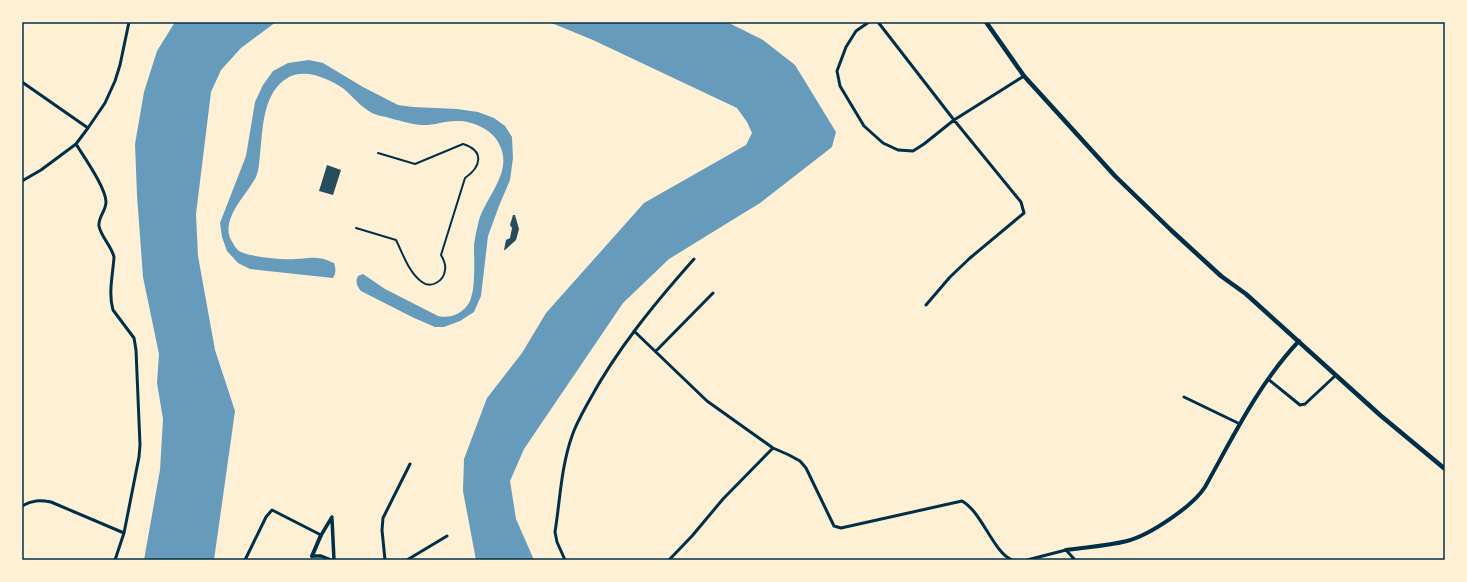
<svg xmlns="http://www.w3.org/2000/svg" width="1467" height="582" font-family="Quicksand,sans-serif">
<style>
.water{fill:#669bbc}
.building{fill:#264d5e}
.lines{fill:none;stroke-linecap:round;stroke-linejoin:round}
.pedestrian{stroke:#003049;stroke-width:2}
.minor{stroke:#003049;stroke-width:3}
.tertiary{stroke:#003049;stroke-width:3.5}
.secondary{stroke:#003049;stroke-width:4}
.trunk{stroke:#003049;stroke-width:4.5}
.neatline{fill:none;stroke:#003049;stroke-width:1.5}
</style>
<rect width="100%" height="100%" fill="#fdf0d5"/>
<path class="water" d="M 175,22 L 276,22 L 241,48 L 221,70 L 211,92 L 196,214 L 198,256 L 215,350 L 235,411 L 214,560 L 144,560 L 160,470 L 163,419 L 157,383 L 159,354 L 143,277 L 137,195 L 135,144 L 144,92 L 157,51 Z
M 549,22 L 727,22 L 763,40 L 795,65 L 836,132 L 832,147 L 760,203 L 669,259 L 623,303 L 524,449 L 510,481 L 516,519 L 534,560 L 476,560 L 463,491 L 464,459 L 487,398 L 522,353 L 546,313 L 644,203 L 746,145 L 752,133 L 747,122 L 737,108 L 593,40 Z
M 309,60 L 323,63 L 363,87 L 398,105 L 413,107 L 457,109 L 478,112 L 494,118 L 505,126 L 512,137 L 513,158 L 510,180 L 499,206 L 488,236 L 481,296 L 474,312 L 460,321 L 444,327 L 435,327 L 412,317 L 361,291 C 357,286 355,282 358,276 L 363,274 L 385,289 L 438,316 C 450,319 462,314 469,303 C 476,290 474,260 474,245 C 475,237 477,228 479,220 C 487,195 515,170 498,142 C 491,129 472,121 458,121 C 446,120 433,126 421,125 C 409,124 398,120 386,117 C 381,116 376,115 372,113 C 361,107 353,97 344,89 C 330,79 306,68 289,77 C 262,92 263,129 260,155 C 259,163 259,170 256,177 C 248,192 235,204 230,220 C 228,227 228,232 230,238 C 233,243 236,250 241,252 C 251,257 283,260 295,259 C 302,259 310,257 317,258 C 323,258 329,261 334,263 C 336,269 336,273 333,278 L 250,269 L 238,263 L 227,251 L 222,237 L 220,223 L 246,156 L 255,102 L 263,85 L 273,71 L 288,63 Z"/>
<path class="building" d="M 327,165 L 341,170 L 333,195 L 319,191 Z
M 513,215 L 515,215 L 519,229 L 516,240 L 505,250 L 504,250 L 506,240 L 510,238 L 512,228 L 510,225 Z"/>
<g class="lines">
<path class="pedestrian" d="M 356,228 L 396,240 C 403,254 409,273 422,282 C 431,289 444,281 445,270 C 446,265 444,260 441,255 L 465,178 C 481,167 485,151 463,144 L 415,164 L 378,153"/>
<path class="minor" d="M 869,22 L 856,31 L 846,47 L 837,71 L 840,86 L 864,126 L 883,143 L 898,150 L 913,151 L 924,144 L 954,120 L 1024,76
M 878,22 L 954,120 L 1021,202 L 1024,213 L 970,258 L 950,277 L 926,305
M 22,82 L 88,128
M 76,144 C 84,157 106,188 106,202 C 106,211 98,217 99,226 C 101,237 111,245 114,257 C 113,274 108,293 113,310 L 134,338 L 136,350 L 140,445 L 139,457 L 124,533 L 115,560
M 22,181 L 41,170 L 76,144 L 88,128 L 105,103 L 115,81 L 120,65 L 129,22
M 634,331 L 707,401 L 773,448 L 789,455 L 800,461 L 806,468 L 834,526 L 841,528 L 962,501 C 982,512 993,552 1012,560
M 656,351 L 713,293
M 1268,379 L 1300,405 L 1305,404 L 1336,375
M 1184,397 L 1240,424
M 22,506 C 32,500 40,500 51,502 L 124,533
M 245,560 L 266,517 L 272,510 L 321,535
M 385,560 L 382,530 L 383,518 L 410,464
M 407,560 L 447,536
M 565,560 L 557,542 L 555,532 C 560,501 561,467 572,436 C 576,424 583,412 589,401 C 617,349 655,303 694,259
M 669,560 L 692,536 L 723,499 L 773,448
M 1027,560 L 1066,550 L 1075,560"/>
<path class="tertiary" d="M 332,519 L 334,560
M 320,537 L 332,517
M 312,556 L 321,556 L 331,560"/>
<path class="secondary" d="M 1066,550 C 1086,547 1107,546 1127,541 C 1150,535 1193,506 1205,487 C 1233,437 1259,383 1299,341
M 312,556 L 321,535"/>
<path class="trunk" d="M 986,22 L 1024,76 L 1115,176 L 1172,231 L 1221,276 L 1246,294 L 1380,415 L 1445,469"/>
</g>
<rect width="1467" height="582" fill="none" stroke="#fdf0d5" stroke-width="46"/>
<rect x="23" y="23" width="1421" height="536" class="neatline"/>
</svg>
